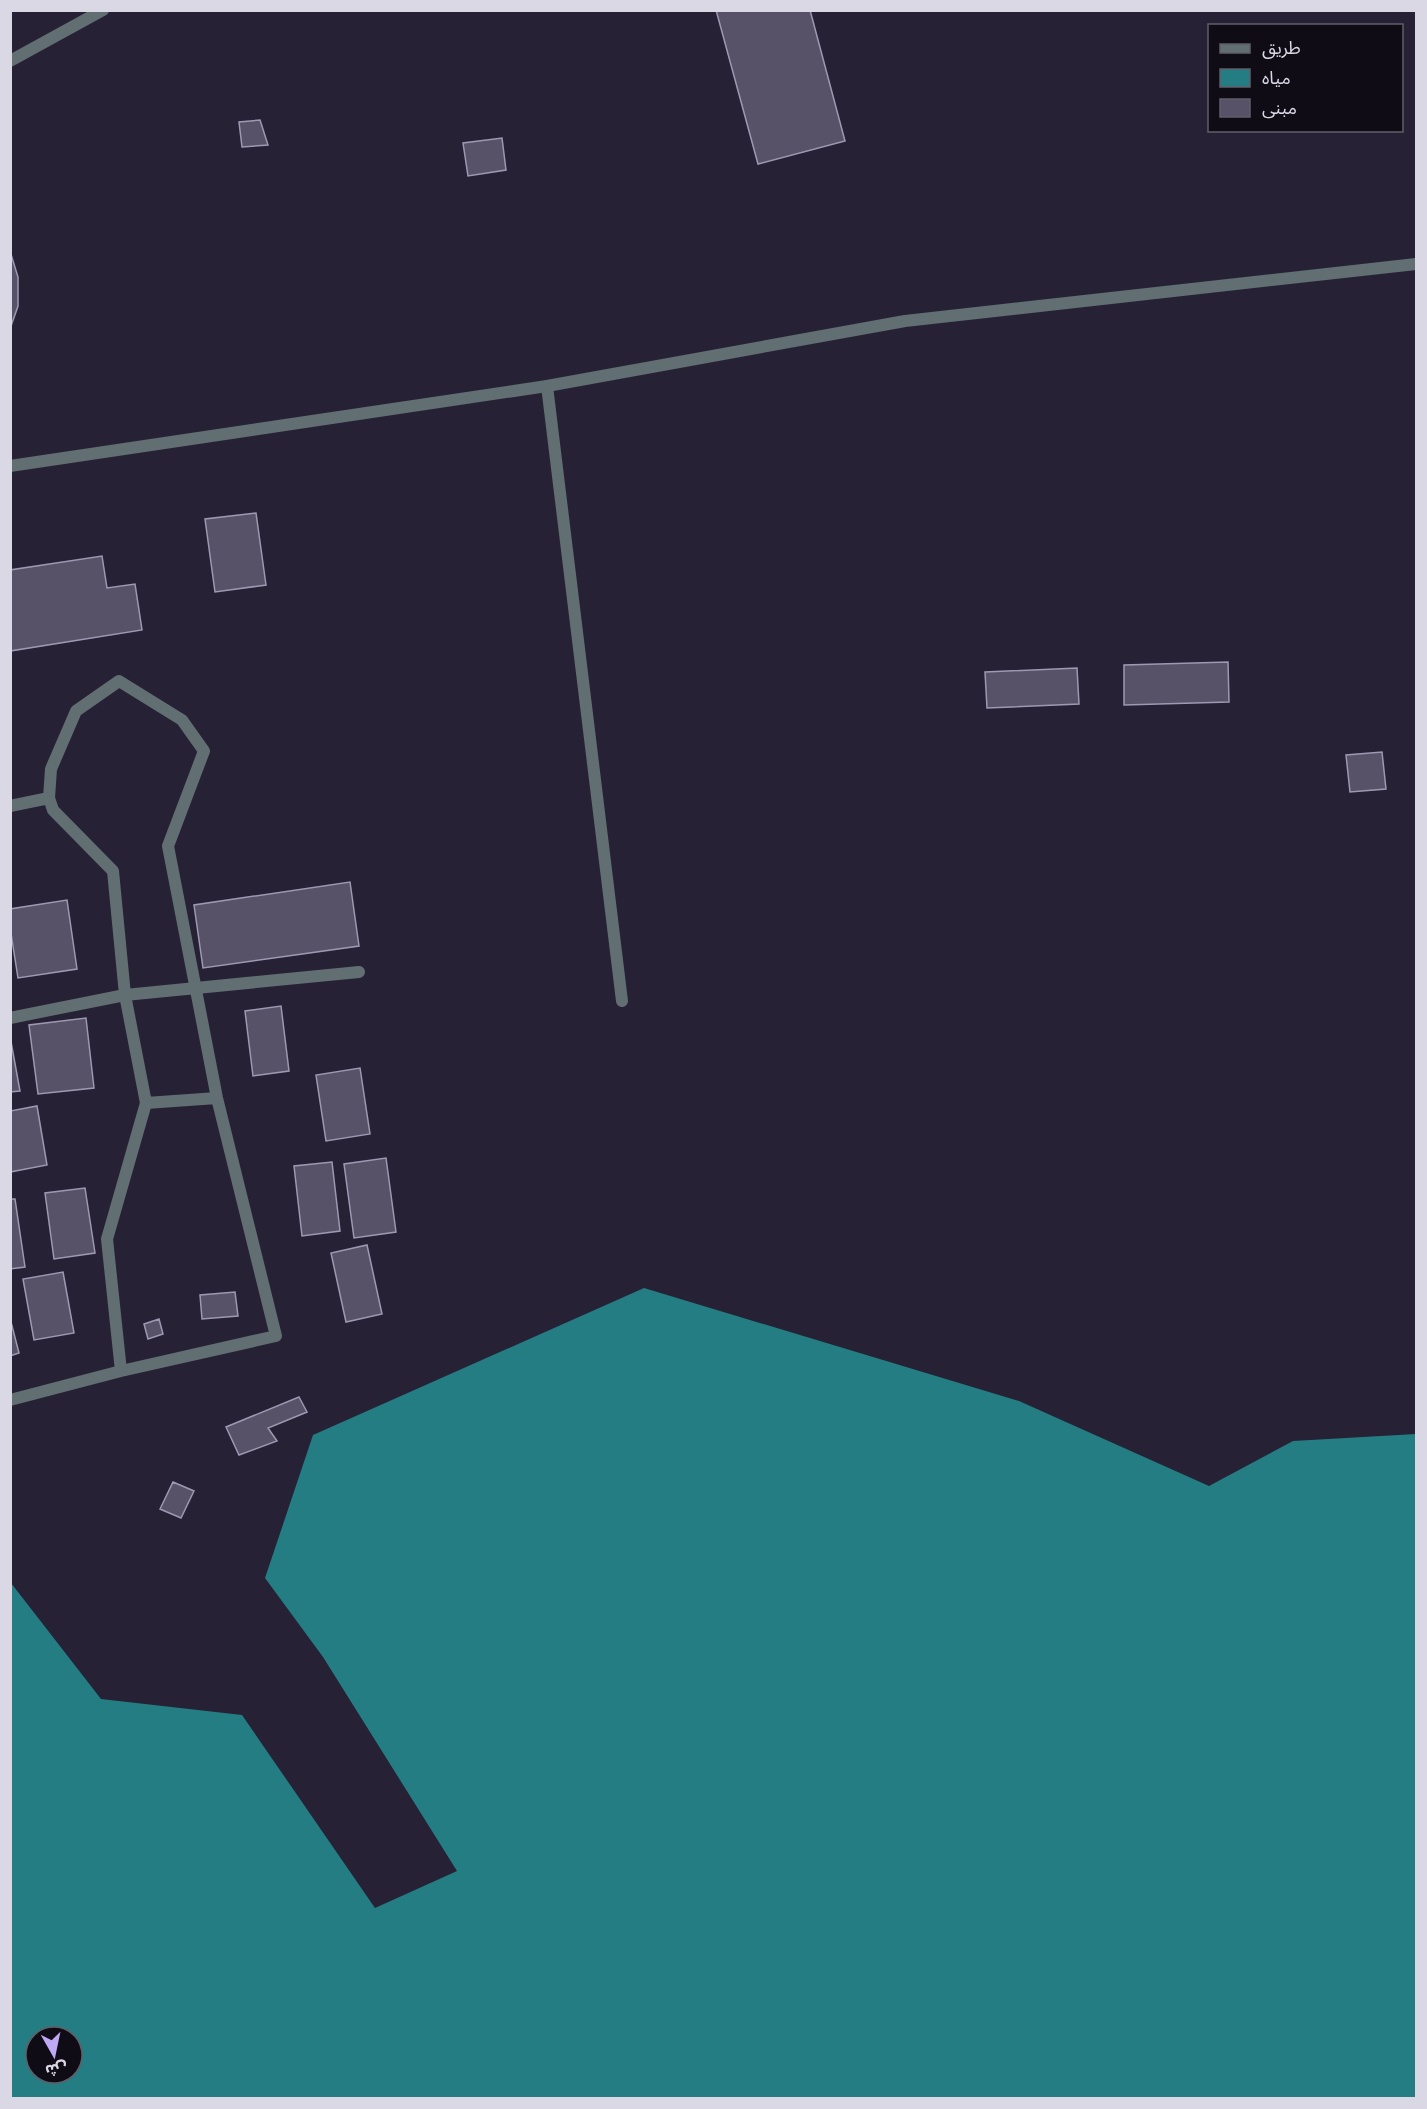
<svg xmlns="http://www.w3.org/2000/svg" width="1427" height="2109" font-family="Lora,'Noto Sans Arabic',serif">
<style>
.water{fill:#237d82;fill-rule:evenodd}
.building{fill:#575268;stroke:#9e99b2;stroke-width:1.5}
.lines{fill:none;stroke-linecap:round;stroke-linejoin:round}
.service{stroke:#616e72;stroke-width:12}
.minor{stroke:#616e72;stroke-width:12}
</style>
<rect width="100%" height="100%" fill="#272135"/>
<path class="water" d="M 644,1288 L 1019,1401 L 1209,1486 L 1293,1441 L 1416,1434 L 1416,2098 L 11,2098 L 11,1583 L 101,1699 L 242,1715 L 375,1908 L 457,1871 L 323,1657 L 265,1578 L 313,1435 ZM 36,2037 L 72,2037 L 72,2073 L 36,2073 Z"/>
<path class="building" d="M 716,10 L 810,10 L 845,141 L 758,164 Z
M 260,120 L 268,145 L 242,147 L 239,122 Z
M 502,138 L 506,170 L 468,176 L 463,143 Z
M 10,251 L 18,277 L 18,306 L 10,329 Z
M 256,513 L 266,585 L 215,592 L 205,519 Z
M 102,556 L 107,588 L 135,584 L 142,630 L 10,651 L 10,570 Z
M 1228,662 L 1229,702 L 1124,705 L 1124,665 Z
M 1077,668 L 1079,704 L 987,708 L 985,672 Z
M 1382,752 L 1386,789 L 1350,792 L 1346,755 Z
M 350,882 L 359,946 L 203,968 L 194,905 Z
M 67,900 L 77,969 L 18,978 L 10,927 L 10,909 Z
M 281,1006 L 289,1071 L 253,1076 L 245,1011 Z
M 86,1018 L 94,1088 L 38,1094 L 29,1025 Z
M 10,1036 L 20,1091 L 10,1092 Z
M 360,1068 L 370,1134 L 326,1141 L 316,1075 Z
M 37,1106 L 47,1165 L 10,1172 L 10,1111 Z
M 386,1158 L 396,1232 L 354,1238 L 344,1164 Z
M 332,1162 L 340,1231 L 302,1236 L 294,1166 Z
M 85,1188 L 95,1253 L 54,1259 L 45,1193 Z
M 10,1199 L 15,1199 L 25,1267 L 10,1269 Z
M 367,1245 L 382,1314 L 346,1322 L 331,1253 Z
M 63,1272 L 74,1333 L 34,1340 L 23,1279 Z
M 235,1292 L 238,1316 L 202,1319 L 200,1295 Z
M 10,1318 L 19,1353 L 10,1356 Z
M 159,1319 L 163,1334 L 148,1339 L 144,1324 Z
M 299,1397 L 307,1412 L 268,1428 L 277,1441 L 239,1455 L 226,1427 Z
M 173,1482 L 194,1491 L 181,1518 L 160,1509 Z"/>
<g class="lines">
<path class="service" d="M 547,386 L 622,1001"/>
<path class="minor" d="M 10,61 L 103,10
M 10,466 L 547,386 L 905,321 L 1416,264
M 119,681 L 182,720 L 204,751 L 168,846 L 217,1098 L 276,1336 L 121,1371 L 107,1239 L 146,1103 L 125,995 L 113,871 L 53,810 L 49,798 L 51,769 L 76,711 Z
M 10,806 L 49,798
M 10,1018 L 125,995 L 359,972
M 146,1103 L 217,1098
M 10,1400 L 121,1371"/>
</g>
<rect width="1427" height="2109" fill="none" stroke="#dbd8e5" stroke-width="24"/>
<rect x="1208" y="24" width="195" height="108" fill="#0f0c15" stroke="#615e68" stroke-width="1.5"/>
<rect x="1220" y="44" width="30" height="9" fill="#616e72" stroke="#615e68" stroke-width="1.5"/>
<text x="1262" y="54" font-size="18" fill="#dbd8e5">طريق</text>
<rect x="1220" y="69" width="30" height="18" fill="#237d82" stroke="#615e68" stroke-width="1.5"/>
<text x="1262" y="84" font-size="18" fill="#dbd8e5">مياه</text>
<rect x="1220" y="99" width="30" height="18" fill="#575268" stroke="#615e68" stroke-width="1.5"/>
<text x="1262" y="114" font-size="18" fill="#dbd8e5">مبنى</text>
<g transform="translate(54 2055) rotate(171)"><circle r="28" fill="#0f0c15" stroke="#615e68" stroke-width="1.5"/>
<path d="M0-4.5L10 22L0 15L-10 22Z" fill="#bfa8f4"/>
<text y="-9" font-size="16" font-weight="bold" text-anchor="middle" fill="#dbd8e5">ش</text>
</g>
</svg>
